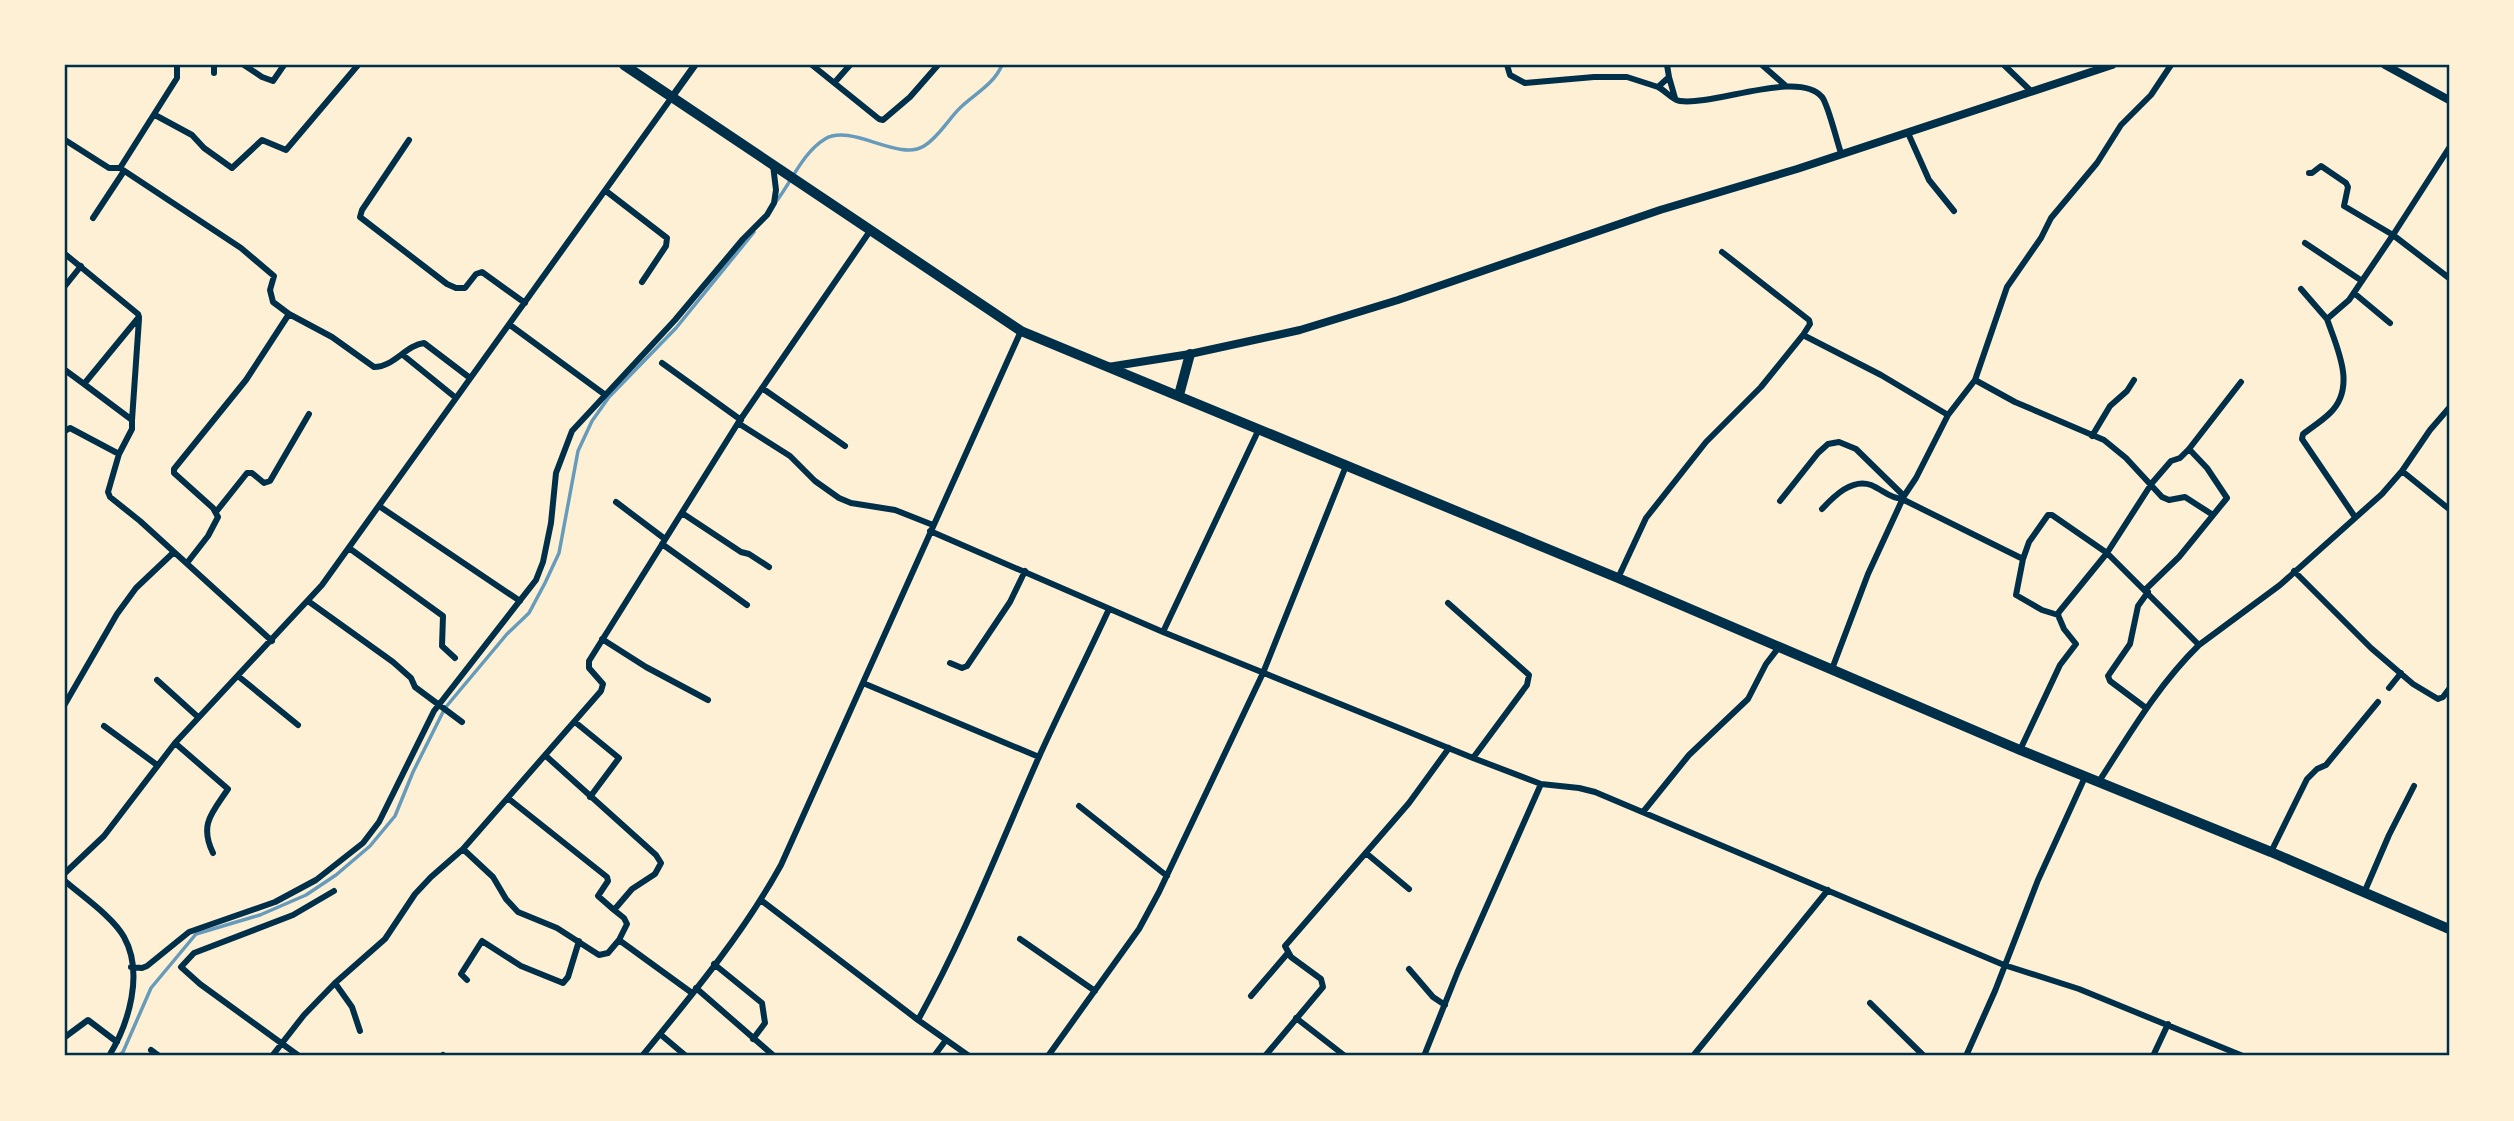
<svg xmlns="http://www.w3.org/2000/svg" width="2514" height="1121" font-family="'DM Sans',sans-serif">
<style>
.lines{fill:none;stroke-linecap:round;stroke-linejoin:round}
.stream{stroke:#669bbc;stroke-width:3.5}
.minor{stroke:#003049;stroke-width:6}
.tertiary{stroke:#003049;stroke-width:7}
.secondary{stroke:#003049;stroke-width:8}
.trunk{stroke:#003049;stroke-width:10}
.neatline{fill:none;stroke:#003049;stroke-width:2.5}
</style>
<rect width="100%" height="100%" fill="#fdf0d5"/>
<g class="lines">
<path class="stream" d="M 775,203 C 791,183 802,153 825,139 C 851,123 899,162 924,146 C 939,137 949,118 961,107 C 976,93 994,84 1002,65
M 118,1056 L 123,1052 L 151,988 L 196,934 L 260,915 L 306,895 L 336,875 L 370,846 L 395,816 L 413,772 L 445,708 L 507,634 L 529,613 L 545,583 L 559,553 L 578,451 L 592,421 L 609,397 L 676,328 L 754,232"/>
<path class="minor" d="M 244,65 L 262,77 L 273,81 L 284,65
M 812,65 L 879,119 L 883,120 L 910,97 L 938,65
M 1507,65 L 1510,75 L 1525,83 L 1594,77 L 1627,77 L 1658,87
M 1667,65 L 1669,77 L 1658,87 C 1666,91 1672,100 1680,101 C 1714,106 1799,69 1822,97 C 1828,104 1837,142 1841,153
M 1762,65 L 1786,86
M 2004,65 L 2032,92
M 214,73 L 214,65
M 1669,77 L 1675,98
M 835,82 L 850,65
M 155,115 L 192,135 L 204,148 L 232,168 L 262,140 L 286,150 L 358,65
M 1908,133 L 1929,180 L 1954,211
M 65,140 L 109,168 L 120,168 L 241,248 L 274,276 L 270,290 L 273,302 L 289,314 L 332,337 L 374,367 C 394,367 406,345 424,343 L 470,378
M 409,140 L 362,210 L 360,217 L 447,284 L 456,288 L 465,288 L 476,274 L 482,272 L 525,303
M 2449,148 L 2393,235 L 2449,278
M 120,168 L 177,78 L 177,65
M 2309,173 L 2312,173 L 2321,166 L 2346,183 L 2348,187 L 2344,206 L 2393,235 L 2349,300 L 2327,319 C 2337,348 2357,387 2330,413 C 2322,421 2312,427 2303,434 L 2302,439 L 2355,517
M 606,191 L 667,238 L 666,246 L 642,282
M 93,218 L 124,171
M 2305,243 L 2362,281
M 1722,252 L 1809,320 L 1810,324 L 1803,335
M 65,254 L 138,314 L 139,317 L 84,384 L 132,420 L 132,429 L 119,454
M 65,286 L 81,266
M 2301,289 L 2327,319
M 2354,293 L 2390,323
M 510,325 L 604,394
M 403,355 L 456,398
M 662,363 L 741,420
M 65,370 L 84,384
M 1975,380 L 2015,402 L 2104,440 L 2126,458 L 2162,497 L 2169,500 L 2185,497 L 2213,515
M 762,388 L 845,446
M 132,420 L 139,319
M 738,423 L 790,456 L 815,481 L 839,498 L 851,503 L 895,510 L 933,525
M 65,431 L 70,428 L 119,454 L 108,492 L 110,497 L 140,521 L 272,641
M 2092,436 L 2110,406 L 2127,391 L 2134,380
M 2402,471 L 2449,509
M 1780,501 L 1818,453 L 1828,444 L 1839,442 L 1856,449 L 1904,496
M 616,502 L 665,539
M 379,506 L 520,601
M 1822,509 C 1834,496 1852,478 1871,485 C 1883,490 1889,498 1902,499 L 2023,559 L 2029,542 L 2048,515 L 2052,515 L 2107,553 L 2199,645
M 216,512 L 247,473 L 252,473 L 264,483 L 270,481 L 309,414
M 682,513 L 741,552 L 749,554 L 769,567
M 930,531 L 1163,632 L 1473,758 L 1541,784 L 1579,788 L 1595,792 L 2004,965 L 2079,989 L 2243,1056
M 662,544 L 747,605
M 349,548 L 443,616 L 442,646 L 455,658
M 2023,559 L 2016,595 L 2042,610 L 2058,615
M 187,563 L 208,536 L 218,517 L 213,508 L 174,473 L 174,469 L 246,380 L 289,314
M 2294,571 L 2371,648 L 2413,684 L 2438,699 L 2443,697 L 2449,689
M 1618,578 L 1646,518 L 1706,442 L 1761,387 L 1803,335 L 1881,375 L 1948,415
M 2145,590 L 2179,557 L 2227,498 L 2207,468 L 2189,449
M 308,601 L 393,662 L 411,678 L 415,687 L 462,722
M 1448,603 L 1529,675 L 1527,685 L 1473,758
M 1163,632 L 1259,429
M 602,639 L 646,667 L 708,700
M 950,663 L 962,668 L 967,666 L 1010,602 L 1025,571
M 1832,669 L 1868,574 L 1904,496 L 1916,478 L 1948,415 L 1975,380 L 2007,287 L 2041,238 L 2051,218 L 2097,163 L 2121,125 L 2151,95 L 2171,65
M 238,676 L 298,725
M 157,680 L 198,717
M 863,683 L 1039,757
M 2389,688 L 2401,673
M 65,704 L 117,614 L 136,588 L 174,552
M 2146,708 L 2110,681 L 2108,676 L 2130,644 L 2138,606 L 2148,592
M 575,722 L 619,758 L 590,797
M 104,726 L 157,765
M 175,743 L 228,789 C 212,813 199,824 213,853
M 2020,750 L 2060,665 L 2076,644 L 2064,629 L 2058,615 L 2059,612 L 2107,553 L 2152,483 L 2171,461 L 2180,458 L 2189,449 L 2241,382
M 2098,783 C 2129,735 2158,685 2199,645 L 2280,585 L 2382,494 L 2402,471 L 2430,430 L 2449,408
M 509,799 L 607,877 L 608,881 L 598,896 L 614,910 L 632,889 L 655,874 L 661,863 L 656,855 L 546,756
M 1079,806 L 1167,876
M 1643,812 L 1689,755 L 1748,699 L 1766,664 L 1779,647
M 463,849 L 493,877 L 506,899 L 518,912 L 557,928 L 599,955 L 608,953 L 619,940 L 692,993
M 2271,852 L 2307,779 L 2317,769 L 2326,765 L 2378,702
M 1366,853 L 1409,889
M 65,873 L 104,836 L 175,743 L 322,585 L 672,97
M 65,881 C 82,896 113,917 124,937 C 144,973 129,1023 109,1056
M 2364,893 L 2389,835 L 2414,786
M 762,901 L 918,1020 L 969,1056
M 614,910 L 624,918 L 627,924 L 619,940
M 1020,939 L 1095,991
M 714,964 L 762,1003 L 765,1023 L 753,1039
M 131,967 L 142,968 L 147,966 L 189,932 L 275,902 L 316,880 L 363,843 L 379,822 L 434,711 L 536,580 L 543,562 L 551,523 L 556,473 L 572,431 L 675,320 L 743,239 L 767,215 L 774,203 L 776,190 L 773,165
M 1409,969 L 1433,997 L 1445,1005
M 467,980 L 461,974 L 482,941 L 521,966 L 563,983 L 568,977 L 579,941
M 335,983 L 352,1007 L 360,1031
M 696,988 L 774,1056
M 1251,996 L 1287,954
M 1870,1003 L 1924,1056
M 1296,1018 L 1345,1056
M 918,1020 C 965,936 999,847 1038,759 C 1061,708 1086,659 1109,609
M 660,1034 L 686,1056
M 65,1037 L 88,1020 L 117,1042
M 151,1050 L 159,1056
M 272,1056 L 304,1015 L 335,983 L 385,939 L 415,894 L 431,877 L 463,849 L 601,691 L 603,684 L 589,668 L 589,661 L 738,423 L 870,231
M 299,1056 L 200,984 L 181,967 L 194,953 L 293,915 L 334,891
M 442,1056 L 443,1055
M 642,1056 C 692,995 743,934 781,865 L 1021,331
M 934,1056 L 946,1040
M 1048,1056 L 1139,929 L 1159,892 L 1263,673 L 1346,466
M 1265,1056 L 1323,987 L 1321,979 L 1291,957 L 1285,946 L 1409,803 L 1449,748
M 1424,1056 L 1458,971 L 1541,784
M 1693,1056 L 1828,890
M 1966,1056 L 1995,991 L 2038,880 L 2085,777
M 2153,1056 L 2168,1024"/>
<path class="tertiary" d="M 672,97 L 695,65"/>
<path class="secondary" d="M 2385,65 L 2449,100
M 1108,367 L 1190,354 L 1300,330 L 1398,300 L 1660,210 L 1797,169 L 2112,65"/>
<path class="trunk" d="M 624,65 L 1021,331 L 1618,578 L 2020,750 L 2271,852 L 2449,929
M 1179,395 L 1190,354"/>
</g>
<rect width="2514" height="1121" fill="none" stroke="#fdf0d5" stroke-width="133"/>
<rect x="66" y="66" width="2382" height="988" class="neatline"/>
</svg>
